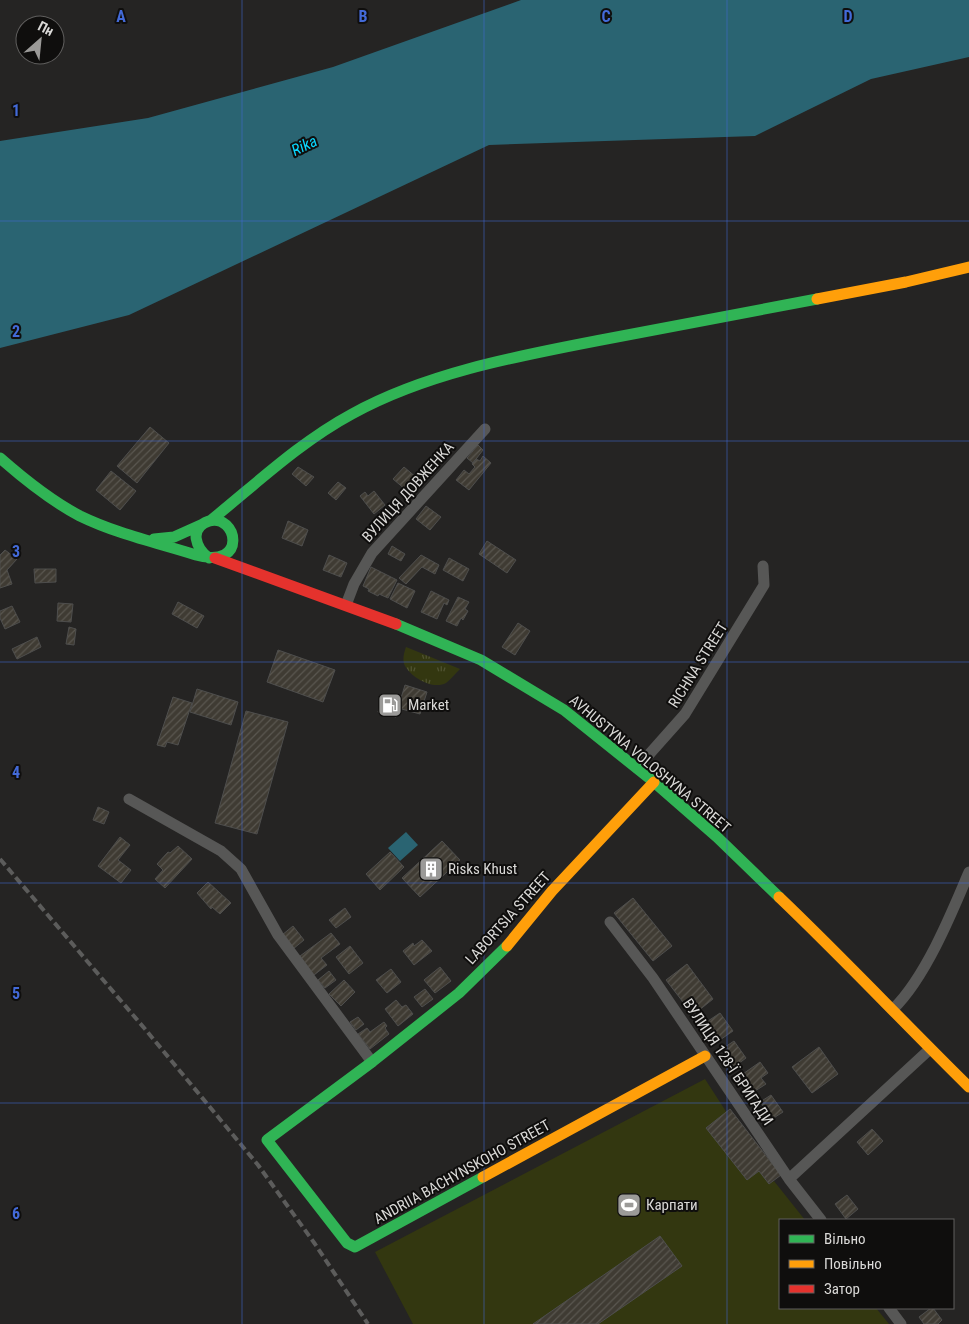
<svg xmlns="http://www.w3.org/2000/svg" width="969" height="1324" font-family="'Roboto Condensed',sans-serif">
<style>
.grass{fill:url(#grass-tufts)}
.garden{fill:#333710}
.water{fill:#2a6472}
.building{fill:url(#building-hatch);stroke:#4e4e4d}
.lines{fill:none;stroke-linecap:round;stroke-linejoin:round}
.street{stroke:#575756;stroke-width:11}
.fast{stroke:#30b455;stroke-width:11}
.slow{stroke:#ff9f0a;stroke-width:11}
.jam{stroke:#e5322d;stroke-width:11}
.rail{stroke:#5c5c5b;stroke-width:4;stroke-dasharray:8 4;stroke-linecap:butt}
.grid{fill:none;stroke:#436ad8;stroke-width:1;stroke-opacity:0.55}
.labels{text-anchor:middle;stroke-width:4;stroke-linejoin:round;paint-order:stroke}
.street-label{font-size:15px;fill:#dad9d7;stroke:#0f0e0d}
.poi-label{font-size:15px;fill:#dad9d7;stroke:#0f0e0d;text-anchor:start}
.water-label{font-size:16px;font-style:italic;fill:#0ad7fe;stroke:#0f0e0d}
.grid-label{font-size:16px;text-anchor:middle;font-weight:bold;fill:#436ad8;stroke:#0f0e0d;stroke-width:4;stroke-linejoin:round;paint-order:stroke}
</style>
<defs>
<pattern id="grass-tufts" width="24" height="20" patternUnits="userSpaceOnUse" patternTransform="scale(1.25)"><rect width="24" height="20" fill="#333710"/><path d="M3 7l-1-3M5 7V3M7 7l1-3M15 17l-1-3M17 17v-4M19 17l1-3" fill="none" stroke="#505332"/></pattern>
<pattern id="building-hatch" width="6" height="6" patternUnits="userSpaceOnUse" patternTransform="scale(1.25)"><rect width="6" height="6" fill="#3f3b33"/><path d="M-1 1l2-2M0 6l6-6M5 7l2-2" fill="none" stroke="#5a5750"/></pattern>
</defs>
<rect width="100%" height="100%" fill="#252423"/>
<path class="grass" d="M 406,647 L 460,669 C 456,673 451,679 446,683 C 433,690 412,678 405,666 C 402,660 404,653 406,647 Z"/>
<path class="garden" d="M 705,1079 L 727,1113 L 707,1128 L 747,1180 L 759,1171 L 769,1184 L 774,1181 L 805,1220 L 780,1220 L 780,1308 L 876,1308 L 889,1324 L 413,1324 L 375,1252 Z"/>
<path class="water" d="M 521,0 L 969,0 L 969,57 L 871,79 L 755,136 L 489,145 L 129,315 L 0,348 L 0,141 L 148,118 L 333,67 Z
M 406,832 L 418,845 L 400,861 L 388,848 Z"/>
<path class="building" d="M 150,427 L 169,443 L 137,483 L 117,466 Z
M 478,445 L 483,450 L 473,463 L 467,458 Z
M 483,456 L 491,463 L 469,490 L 456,480 L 464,470 L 469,474 L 475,467 L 472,464 L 476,459 L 480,461 Z
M 298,467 L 314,477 L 306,486 L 292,474 Z
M 404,467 L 417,478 L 406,490 L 393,479 Z
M 111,471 L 136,491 L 120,510 L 96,490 Z
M 338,482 L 346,488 L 336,500 L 328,493 Z
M 374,491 L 385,505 L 374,514 L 360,496 L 365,492 L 368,496 Z
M 426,506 L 441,517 L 430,530 L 416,519 Z
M 288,521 L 308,530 L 302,546 L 282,538 Z
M 487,541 L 516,560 L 507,573 L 479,554 Z
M 392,546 L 405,554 L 401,561 L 388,554 Z
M 5,550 L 17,559 L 7,570 L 12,584 L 0,588 L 0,555 Z
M 329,555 L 347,563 L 341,577 L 323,570 Z
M 421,555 L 439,565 L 435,574 L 422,567 L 406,584 L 399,578 Z
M 449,558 L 469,569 L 463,581 L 443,570 Z
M 371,567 L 397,580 L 388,598 L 379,594 L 378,596 L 368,591 L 369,589 L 363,586 Z
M 34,569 L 56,569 L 56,582 L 35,583 Z
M 398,583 L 415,591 L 407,608 L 390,599 Z
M 431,591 L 449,600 L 447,605 L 444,603 L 437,619 L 421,612 Z
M 458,597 L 469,602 L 465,609 L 468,611 L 463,620 L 461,618 L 457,626 L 446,621 Z
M 178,602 L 204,616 L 197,628 L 172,614 Z
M 58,603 L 73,604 L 71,622 L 57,621 Z
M 12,606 L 20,622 L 5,629 L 0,618 L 0,611 Z
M 518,623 L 530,631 L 515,655 L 502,647 Z
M 69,627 L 76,629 L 74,645 L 66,644 Z
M 37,637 L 41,647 L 17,659 L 12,649 Z
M 278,650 L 335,670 L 323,702 L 267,682 Z
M 405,685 L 427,692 L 420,714 L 398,708 Z
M 197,689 L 238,702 L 231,725 L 190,712 Z
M 173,697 L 192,703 L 178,745 L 167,742 L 165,747 L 157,745 Z
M 383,697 L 400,702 L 396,717 L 378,712 Z
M 246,711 L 288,722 L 257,834 L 215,823 Z
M 98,807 L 109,812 L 104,824 L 93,820 Z
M 120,837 L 130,845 L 118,860 L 131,870 L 121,883 L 98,866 Z
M 442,841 L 460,860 L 420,897 L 402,878 Z
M 178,846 L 192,859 L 165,888 L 155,879 L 163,870 L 157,864 L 168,852 L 170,853 Z
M 390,852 L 404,867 L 380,890 L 366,874 Z
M 208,882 L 231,903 L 220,914 L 212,907 L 211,909 L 197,893 Z
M 633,898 L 672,946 L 653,961 L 614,913 Z
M 345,908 L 351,917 L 336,928 L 329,920 Z
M 293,926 L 304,940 L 293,949 L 282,935 Z
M 331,933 L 340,944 L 321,958 L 327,965 L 314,975 L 300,956 Z
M 422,940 L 432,951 L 414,965 L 403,951 L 413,943 L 414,946 Z
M 350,946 L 363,963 L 349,974 L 336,957 Z
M 687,964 L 713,999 L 693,1015 L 666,980 Z
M 440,967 L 451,981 L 435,993 L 424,980 Z
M 391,969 L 401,982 L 387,993 L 376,980 Z
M 329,971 L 336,980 L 325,988 L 318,980 Z
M 344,980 L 355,992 L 341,1006 L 329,994 Z
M 425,989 L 433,999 L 422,1007 L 414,997 Z
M 396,1000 L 402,1007 L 406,1005 L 413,1014 L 398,1026 L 385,1009 Z
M 720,1013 L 733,1031 L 714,1044 L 702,1025 Z
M 358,1017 L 364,1024 L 356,1030 L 350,1022 Z
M 384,1022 L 387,1026 L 385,1028 L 389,1034 L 370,1049 L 358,1034 L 367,1028 L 370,1032 Z
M 734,1041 L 746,1058 L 734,1067 L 722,1049 Z
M 819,1047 L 838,1074 L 812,1093 L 792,1067 Z
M 760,1062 L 768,1073 L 761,1078 L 766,1084 L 752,1093 L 740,1076 Z
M 771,1095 L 783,1112 L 772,1119 L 760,1102 Z
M 730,1109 L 781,1175 L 769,1184 L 759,1171 L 747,1180 L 706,1128 Z
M 872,1129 L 883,1141 L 868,1155 L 857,1142 Z
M 847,1195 L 858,1209 L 846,1219 L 835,1204 Z
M 660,1236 L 682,1266 L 598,1324 L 533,1324 Z
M 931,1308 L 933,1308 L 942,1320 L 938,1324 L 924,1324 L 919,1317 Z"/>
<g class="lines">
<path class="street" d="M 346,605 L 354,584 L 372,553 L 485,429
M 637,768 L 685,714 L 764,585 L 763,566
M 129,799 L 221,851 L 241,869 L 278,935 L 372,1062
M 610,922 L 653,978 L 789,1179 L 821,1220
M 893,1009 C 925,978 951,915 969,872
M 789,1179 L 930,1049
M 889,1308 L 901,1324"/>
<path class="fast" d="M 0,458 C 25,480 51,501 80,516 C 117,534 158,543 196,555 C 249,570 237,513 209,521 C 188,528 196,549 209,558
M 210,521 C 256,484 300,442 352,414 C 426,373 518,356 601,340 C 673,327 745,313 817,299
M 154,539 L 174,537 L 203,524
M 396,624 L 481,660 L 564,710 L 654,782 L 717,837 L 779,897
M 483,1177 L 355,1247 L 347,1243 L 267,1140 L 372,1062 L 459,993 L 507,946"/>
<path class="slow" d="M 817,299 L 906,282 L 969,267
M 779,897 C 844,959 905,1024 969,1087
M 507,946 L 552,891 L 654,782
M 483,1177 L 705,1056"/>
<path class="jam" d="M 215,558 L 396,624"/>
<path class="rail" d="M 0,859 L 145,1029 L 258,1165 L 315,1244 L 368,1324"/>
</g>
<path class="grid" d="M 242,0 L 242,1324M 484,0 L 484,1324M 727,0 L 727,1324M 0,221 L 969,221M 0,441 L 969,441M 0,662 L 969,662M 0,883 L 969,883M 0,1103 L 969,1103"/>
<defs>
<g id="fuel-square" transform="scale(1.25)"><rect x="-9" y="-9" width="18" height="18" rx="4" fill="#9b9a98" stroke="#0f0e0d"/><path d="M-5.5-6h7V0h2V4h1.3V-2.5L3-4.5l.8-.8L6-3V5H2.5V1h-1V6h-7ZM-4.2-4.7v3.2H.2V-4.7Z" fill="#fff"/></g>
<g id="building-square" transform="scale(1.25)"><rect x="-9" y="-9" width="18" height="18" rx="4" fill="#9b9a98" stroke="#0f0e0d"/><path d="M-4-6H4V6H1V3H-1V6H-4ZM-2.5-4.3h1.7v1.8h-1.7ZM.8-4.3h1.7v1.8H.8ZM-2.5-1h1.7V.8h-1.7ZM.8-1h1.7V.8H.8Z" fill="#fff"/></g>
<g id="stadium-square" transform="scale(1.25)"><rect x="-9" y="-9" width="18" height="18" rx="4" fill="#9b9a98" stroke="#0f0e0d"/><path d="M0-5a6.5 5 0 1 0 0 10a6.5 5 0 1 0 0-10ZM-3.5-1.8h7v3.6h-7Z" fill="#fff"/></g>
</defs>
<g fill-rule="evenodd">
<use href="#fuel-square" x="390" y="705"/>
<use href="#building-square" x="431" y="869"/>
<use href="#stadium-square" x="629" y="1205"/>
</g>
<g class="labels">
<g class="street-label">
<text transform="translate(408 492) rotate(-48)" y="5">ВУЛИЦЯ ДОВЖЕНКА</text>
<text transform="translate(698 665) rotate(-58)" y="5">RICHNA STREET</text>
<text transform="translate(650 764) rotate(40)" y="5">AVHUSTYNA VOLOSHYNA STREET</text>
<text transform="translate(508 918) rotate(-48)" y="5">LABORTSIA STREET</text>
<text transform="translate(728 1062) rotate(56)" y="5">ВУЛИЦЯ 128-Ї БРИГАДИ</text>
<text transform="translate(462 1172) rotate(-29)" y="5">ANDRIIA BACHYNSKOHO STREET</text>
</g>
<g class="poi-label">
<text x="408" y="710">Market</text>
<text x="448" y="874">Risks Khust</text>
<text x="646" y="1210">Карпати</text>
</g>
<g class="water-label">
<text transform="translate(304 145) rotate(-26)" y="6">Rika</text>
</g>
</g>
<g class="grid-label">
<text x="121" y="22">A</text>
<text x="363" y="22">B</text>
<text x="606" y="22">C</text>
<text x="848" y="22">D</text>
<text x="16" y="116">1</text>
<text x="16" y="337">2</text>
<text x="16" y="557">3</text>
<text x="16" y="778">4</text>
<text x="16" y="999">5</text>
<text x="16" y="1219">6</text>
</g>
<rect x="779" y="1219" width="175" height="90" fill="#0f0e0d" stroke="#605f5e"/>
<rect x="789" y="1235" width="25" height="8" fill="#30b455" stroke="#605f5e"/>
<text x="824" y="1244" font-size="15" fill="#dad9d7">Вільно</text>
<rect x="789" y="1260" width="25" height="8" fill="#ff9f0a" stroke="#605f5e"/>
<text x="824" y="1269" font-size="15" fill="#dad9d7">Повільно</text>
<rect x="789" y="1285" width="25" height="8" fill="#e5322d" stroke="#605f5e"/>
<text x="824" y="1294" font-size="15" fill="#dad9d7">Затор</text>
<g transform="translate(40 40) rotate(27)"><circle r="24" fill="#0f0e0d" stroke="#605f5e"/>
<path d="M0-4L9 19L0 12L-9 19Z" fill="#9b9a98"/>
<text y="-8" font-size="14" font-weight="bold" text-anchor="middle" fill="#dad9d7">Пн</text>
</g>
</svg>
